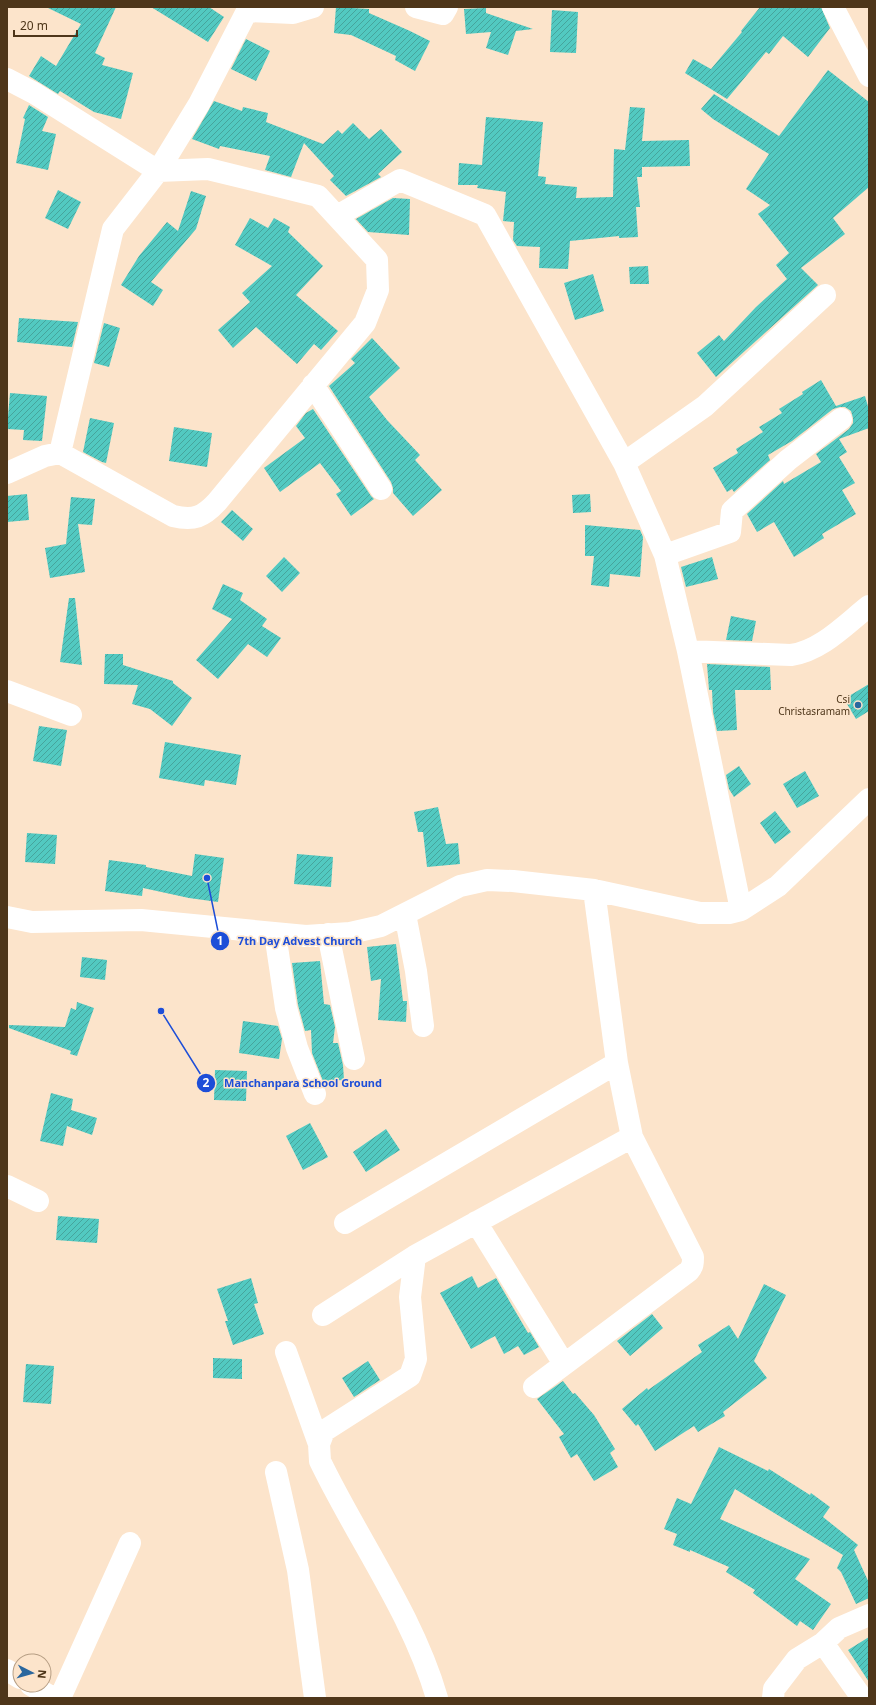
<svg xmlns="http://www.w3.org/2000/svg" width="876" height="1705" font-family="'Noto Sans',sans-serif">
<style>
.building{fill:url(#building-hatch)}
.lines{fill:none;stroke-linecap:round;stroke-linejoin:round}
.minor{stroke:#fff;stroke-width:22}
.poi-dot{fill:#2a679e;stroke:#fce4cb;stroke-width:1.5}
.labels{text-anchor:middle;stroke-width:3;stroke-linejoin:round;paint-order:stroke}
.poi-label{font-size:10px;fill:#4e361a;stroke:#fce4cb;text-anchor:end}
.leader{fill:none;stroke:#1d4ed8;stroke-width:1.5}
.callout-dot{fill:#1d4ed8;stroke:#fce4cb;stroke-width:1.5}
.mark-label{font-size:12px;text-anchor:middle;font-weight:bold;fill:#fff}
.callout-label{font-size:11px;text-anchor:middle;font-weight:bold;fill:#1d4ed8;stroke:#fce4cb;stroke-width:3;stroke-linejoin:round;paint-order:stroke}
</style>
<defs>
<pattern id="building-hatch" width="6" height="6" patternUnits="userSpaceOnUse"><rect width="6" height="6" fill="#52c9c1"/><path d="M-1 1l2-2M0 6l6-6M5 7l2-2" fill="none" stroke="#46a49c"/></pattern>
</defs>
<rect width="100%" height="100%" fill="#fce4cb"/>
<path class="building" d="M 46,7 L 116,7 L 95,53 L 105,58 L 102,65 L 133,73 L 121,119 L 94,112 L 60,91 L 58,94 L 29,76 L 41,56 L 56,66 L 81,24 Z
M 151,7 L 209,7 L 224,17 L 208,42 Z
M 336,7 L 369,9 L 369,13 L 410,31 L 430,41 L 415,71 L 395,60 L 396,56 L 351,35 L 334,33 Z
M 760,7 L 821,7 L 830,28 L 808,57 L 783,36 L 769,54 L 766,52 L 727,99 L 685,73 L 693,59 L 711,69 L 742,32 L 741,31 Z
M 486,8 L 486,13 L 533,29 L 516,31 L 508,55 L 486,48 L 491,32 L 466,34 L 464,9 Z
M 552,10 L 578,12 L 576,53 L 550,52 Z
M 246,39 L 270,51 L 256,81 L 231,69 Z
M 828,70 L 869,102 L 869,187 L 833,218 L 845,234 L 801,268 L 818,285 L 716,377 L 697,353 L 719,335 L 724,341 L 756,307 L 787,279 L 776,265 L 789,253 L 758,214 L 770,205 L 746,189 L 769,154 L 713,119 L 701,109 L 714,94 L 779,136 Z
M 214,101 L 242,111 L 243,107 L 268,113 L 266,122 L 323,144 L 338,130 L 342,134 L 353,123 L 369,139 L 381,129 L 402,152 L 378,174 L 381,177 L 346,196 L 330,180 L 334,176 L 304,143 L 291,177 L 265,170 L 270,156 L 220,146 L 219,149 L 192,139 Z
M 29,105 L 48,117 L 42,131 L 56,134 L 48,170 L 16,163 L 25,119 L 23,118 Z
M 630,107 L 645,108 L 642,141 L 689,140 L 690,166 L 642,167 L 642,177 L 637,177 L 640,207 L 636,207 L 638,237 L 619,238 L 619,236 L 570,241 L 568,269 L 539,268 L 540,247 L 517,246 L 513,240 L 514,222 L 503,221 L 506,192 L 477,188 L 478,185 L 458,185 L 459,163 L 482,165 L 486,117 L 543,122 L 538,176 L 546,177 L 545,184 L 577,187 L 576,198 L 613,197 L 614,149 L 625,150 Z
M 58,190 L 81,202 L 68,229 L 45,218 Z
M 191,191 L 206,196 L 196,229 L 151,282 L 163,290 L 153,306 L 121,285 L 139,256 L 167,222 L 178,231 Z
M 393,198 L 410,199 L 409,235 L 368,232 L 356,219 Z
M 250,218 L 268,228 L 274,218 L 290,227 L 288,232 L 323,266 L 296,295 L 338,331 L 321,350 L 314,344 L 297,364 L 256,327 L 233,348 L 218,330 L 250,302 L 242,293 L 272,266 L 235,245 Z
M 648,266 L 649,284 L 630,284 L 629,267 Z
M 593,274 L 604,311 L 575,320 L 564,283 Z
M 19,318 L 78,322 L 72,347 L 17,342 Z
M 104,323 L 120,328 L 109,367 L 94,363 Z
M 372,338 L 400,368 L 369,397 L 387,420 L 420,455 L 415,460 L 442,490 L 413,516 L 393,493 L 393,488 L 391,482 L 329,386 L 355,363 L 351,359 Z
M 821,380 L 836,406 L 865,396 L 869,410 L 869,428 L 839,439 L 847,452 L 839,457 L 855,483 L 842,490 L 856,514 L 822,534 L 824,538 L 794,557 L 774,522 L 757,532 L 747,514 L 783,481 L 784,484 L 821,462 L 816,454 L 849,429 L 853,423 L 853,418 L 851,411 L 845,407 L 840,407 L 833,409 L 792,441 L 768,455 L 770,460 L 734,492 L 732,489 L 727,492 L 713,468 L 738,453 L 736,449 L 763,432 L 759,427 L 782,413 L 779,409 L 803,394 L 802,392 Z
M 10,393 L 47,396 L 42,441 L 23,440 L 24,430 L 7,429 Z
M 313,409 L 371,496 L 374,499 L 351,516 L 336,494 L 341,491 L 320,463 L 280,492 L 264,468 L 305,438 L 296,426 L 306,413 Z
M 90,418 L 114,423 L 106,463 L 102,462 L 83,452 Z
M 174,427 L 212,433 L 207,467 L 169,461 Z
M 27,494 L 29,520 L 7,522 L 7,496 Z
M 590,494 L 591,512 L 573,513 L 572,495 Z
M 71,497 L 95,499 L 92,525 L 78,524 L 85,572 L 50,578 L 45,548 L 66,544 Z
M 232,510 L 253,529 L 243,541 L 221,522 Z
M 585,525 L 640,530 L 643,537 L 640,577 L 610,574 L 609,587 L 591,585 L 594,556 L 585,556 Z
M 284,557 L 300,573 L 282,592 L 266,576 Z
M 712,557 L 718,579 L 686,587 L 681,567 Z
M 223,584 L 243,593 L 240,600 L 267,619 L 262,626 L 281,638 L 267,657 L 248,644 L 218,679 L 196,660 L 232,619 L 212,609 Z
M 69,598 L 75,598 L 82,665 L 60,662 Z
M 731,616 L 756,621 L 752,641 L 726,640 Z
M 105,654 L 123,654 L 123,665 L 173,681 L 173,683 L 192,698 L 172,726 L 150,709 L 132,704 L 138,685 L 104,684 Z
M 707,664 L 770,667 L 771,690 L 735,690 L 737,730 L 717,731 L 713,712 L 712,690 L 709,690 Z
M 869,684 L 869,711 L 856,719 L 844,699 Z
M 39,726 L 67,730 L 61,766 L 33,761 Z
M 165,742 L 241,755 L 236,785 L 205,780 L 204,786 L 159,778 Z
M 739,766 L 751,784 L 734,797 L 729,789 L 726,775 Z
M 805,771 L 819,796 L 797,808 L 783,784 Z
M 438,807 L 446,844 L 458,843 L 460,864 L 427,867 L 423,832 L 418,832 L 414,812 Z
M 775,811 L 791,832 L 775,844 L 760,823 Z
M 27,833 L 57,835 L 55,864 L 25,862 Z
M 195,854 L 224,858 L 218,902 L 189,898 L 143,888 L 142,896 L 105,891 L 109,860 L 146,865 L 146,867 L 192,876 Z
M 297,854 L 333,857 L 331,887 L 294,884 Z
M 396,944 L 403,1001 L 407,1001 L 406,1022 L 378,1020 L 381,979 L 371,981 L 367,947 Z
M 82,957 L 107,960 L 105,980 L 80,977 Z
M 320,961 L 324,1004 L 330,1005 L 335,1027 L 333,1043 L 338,1043 L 343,1065 L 344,1080 L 323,1081 L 312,1053 L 311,1030 L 305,1031 L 298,1005 L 292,963 Z
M 77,1002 L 94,1008 L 77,1056 L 70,1054 L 71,1051 L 9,1028 L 9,1025 L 65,1027 L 71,1008 L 76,1010 Z
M 243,1021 L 278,1026 L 282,1039 L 279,1059 L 239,1053 Z
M 215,1070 L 247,1071 L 246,1101 L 214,1100 Z
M 51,1093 L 73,1099 L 71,1110 L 97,1118 L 92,1135 L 67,1126 L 63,1146 L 40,1141 Z
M 310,1123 L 328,1157 L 303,1170 L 286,1136 Z
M 386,1129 L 400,1150 L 366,1172 L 353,1152 Z
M 58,1216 L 99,1219 L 97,1243 L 56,1240 Z
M 472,1276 L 478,1288 L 496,1278 L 528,1333 L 530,1332 L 539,1347 L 524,1355 L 518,1346 L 504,1354 L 495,1336 L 471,1349 L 440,1293 Z
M 251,1278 L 258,1303 L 254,1304 L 264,1334 L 233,1345 L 225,1321 L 228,1321 L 217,1289 Z
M 764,1284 L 786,1295 L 754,1361 L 767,1378 L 723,1412 L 725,1416 L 698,1432 L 694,1426 L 655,1451 L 638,1424 L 636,1426 L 622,1409 L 647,1388 L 648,1390 L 702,1352 L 698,1345 L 729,1325 L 738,1339 Z
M 652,1314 L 663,1328 L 630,1356 L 617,1341 Z
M 213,1358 L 242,1359 L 242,1379 L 213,1378 Z
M 368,1361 L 380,1380 L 354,1397 L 342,1378 Z
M 26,1364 L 54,1366 L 51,1404 L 23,1402 Z
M 563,1381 L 573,1394 L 575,1393 L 594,1415 L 615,1449 L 610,1453 L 618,1467 L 594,1481 L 577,1454 L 571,1458 L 559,1437 L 564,1434 L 537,1399 Z
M 719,1447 L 768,1471 L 769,1469 L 810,1495 L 811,1493 L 830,1507 L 823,1517 L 858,1545 L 854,1550 L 869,1583 L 869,1598 L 856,1604 L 841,1572 L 837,1568 L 843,1555 L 735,1489 L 720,1519 L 810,1559 L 795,1579 L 831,1604 L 813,1630 L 800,1621 L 797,1626 L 753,1593 L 755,1590 L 726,1572 L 729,1567 L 690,1550 L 690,1552 L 673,1545 L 677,1534 L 664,1529 L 677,1498 L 691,1504 Z
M 869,1637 L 869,1682 L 848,1650 Z"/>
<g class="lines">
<path class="minor" d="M 416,7 L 443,14 L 447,7
M 833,7 L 869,76
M 7,79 L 34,93 L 158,171 L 208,169 L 318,196 L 377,260 L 378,290 L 365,323 L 217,502 C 203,517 194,521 173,516 L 60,453 L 45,456 L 7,473
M 337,216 L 400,180 L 485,215 L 624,463
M 313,385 L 381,489
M 60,453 L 113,229 L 158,171 L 199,104 L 247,11 L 293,13 L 313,7
M 665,555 L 730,532 L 732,511 L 788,460 L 841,419
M 688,651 L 791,655 C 821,651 846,624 869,606
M 7,691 L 71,715
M 741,910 L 688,651 L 665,555 L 624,463 L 705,406 L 825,295
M 405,914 L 416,971 L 423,1026
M 7,917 L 32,922 L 141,920 L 306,936 L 350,933 L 381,926 L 460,886 L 487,880 L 513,881 L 594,890 L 700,913 L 729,913 L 741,910 L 778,886 L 869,799
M 275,933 L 286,1008 L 297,1048 L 315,1094
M 328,934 L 354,1059
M 7,1186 L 38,1201
M 476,1222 L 564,1364
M 345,1223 L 617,1063
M 323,1315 L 415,1256
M 286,1352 L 319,1444
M 534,1387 L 689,1271 C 693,1266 693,1263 693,1257 L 632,1137 L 617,1063 L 594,890
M 276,1472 L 298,1570 L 315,1698
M 823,1643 L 862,1698
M 7,1670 L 20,1678
M 31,1685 L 53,1698
M 60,1698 L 130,1543
M 437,1698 C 412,1613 358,1540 320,1461 L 319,1444 L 324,1431 L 410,1376 L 416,1359 L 410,1297 L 415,1256 L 632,1137
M 773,1698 L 774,1689 L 797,1659 L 823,1643 L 839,1628 L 869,1615"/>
</g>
<circle class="poi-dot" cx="858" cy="705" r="4"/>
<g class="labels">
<g class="poi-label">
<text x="850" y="703">Csi<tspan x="850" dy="12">Christasramam</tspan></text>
</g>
</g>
<path class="leader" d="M207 878L220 941M161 1011L206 1083"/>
<g class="callout-dot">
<circle cx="207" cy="878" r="4"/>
<circle cx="161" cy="1011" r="4"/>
<circle cx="220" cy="941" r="10"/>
<circle cx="206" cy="1083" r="10"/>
</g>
<g class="mark-label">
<text x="220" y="945">1</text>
<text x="206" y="1087">2</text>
</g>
<g class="callout-label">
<text x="300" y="945">7th Day Advest Church</text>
<text x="303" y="1087">Manchanpara School Ground</text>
</g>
<rect width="876" height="1705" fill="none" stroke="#4e361a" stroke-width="16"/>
<g transform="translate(32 1673) rotate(96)"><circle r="19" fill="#fce4cb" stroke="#b69e84"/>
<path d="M0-3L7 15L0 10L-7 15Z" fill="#2a679e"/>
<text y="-6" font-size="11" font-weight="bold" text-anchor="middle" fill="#4e361a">N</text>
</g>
<path d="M14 30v6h63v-6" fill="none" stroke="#4e361a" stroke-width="2"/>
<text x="20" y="30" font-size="12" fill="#4e361a" stroke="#fce4cb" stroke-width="3" paint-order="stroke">20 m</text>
</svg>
